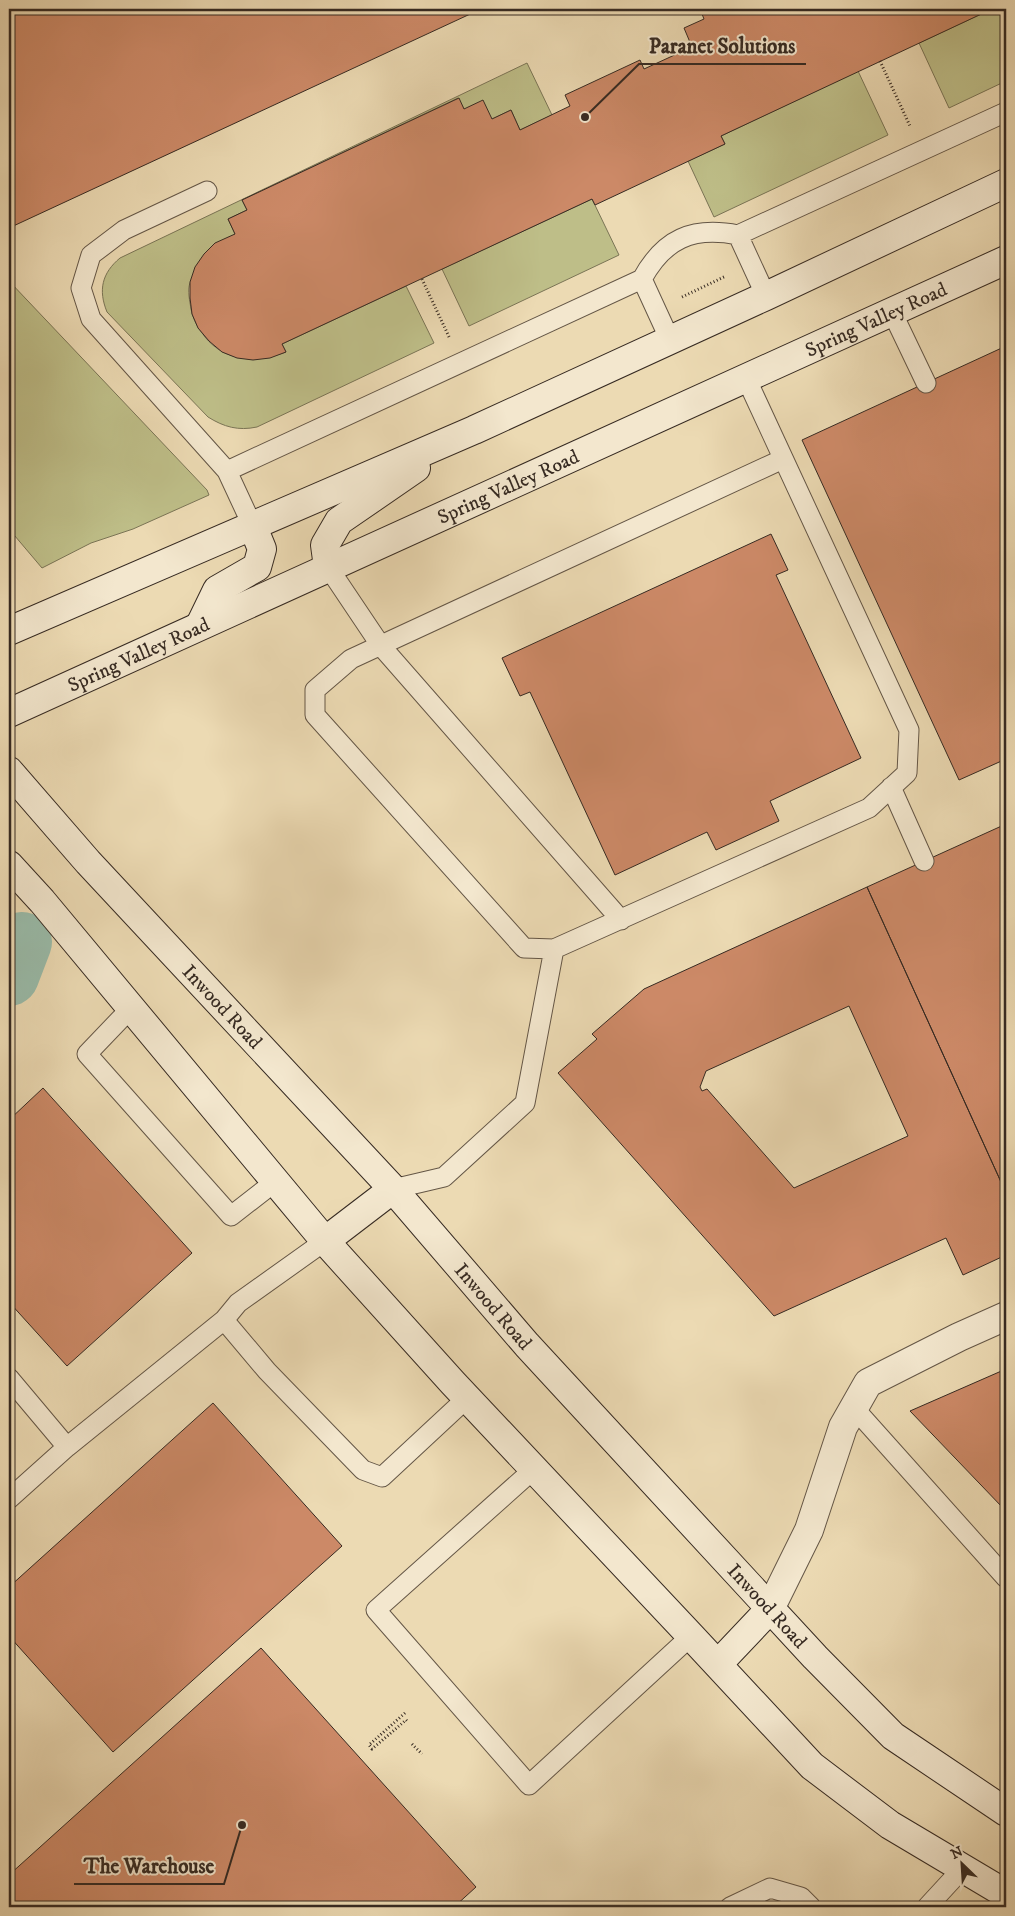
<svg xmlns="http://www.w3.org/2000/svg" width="1015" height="1916" font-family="'IM FELL DW Pica',serif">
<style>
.green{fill:#bebe88;stroke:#7a7455}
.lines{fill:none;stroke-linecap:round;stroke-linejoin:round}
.river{stroke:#99bba9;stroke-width:60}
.building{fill:#cc8967;stroke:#362a22;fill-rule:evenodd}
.service-casing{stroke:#645646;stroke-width:21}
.minor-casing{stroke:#645646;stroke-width:30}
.secondary-casing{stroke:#362a22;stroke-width:30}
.path{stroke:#362a22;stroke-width:3;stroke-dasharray:1 2.5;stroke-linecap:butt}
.service{stroke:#f3e7ce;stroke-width:19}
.minor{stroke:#f3e7ce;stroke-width:28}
.secondary{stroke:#f3e7ce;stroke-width:28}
.labels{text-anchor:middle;stroke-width:4;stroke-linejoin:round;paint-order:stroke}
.street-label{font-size:20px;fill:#362a22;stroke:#f3e7ce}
.leader{fill:none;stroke:#362a22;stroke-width:2}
.callout-dot{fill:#362a22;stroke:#f3e7ce;stroke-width:2}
.callout-label{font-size:21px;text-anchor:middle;font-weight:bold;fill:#362a22;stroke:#f3e7ce;stroke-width:4;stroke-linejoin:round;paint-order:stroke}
</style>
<rect width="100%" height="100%" fill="#ecdab3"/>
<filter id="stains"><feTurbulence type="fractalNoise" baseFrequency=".004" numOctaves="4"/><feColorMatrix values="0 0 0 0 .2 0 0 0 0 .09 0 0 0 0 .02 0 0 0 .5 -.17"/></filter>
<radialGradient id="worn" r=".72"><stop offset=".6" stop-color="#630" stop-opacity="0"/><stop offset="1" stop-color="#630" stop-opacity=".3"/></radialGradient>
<path class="green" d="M 992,9 L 1006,9 L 1006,81 L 949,108 L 919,43 Z
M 527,63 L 552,115 L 520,130 L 511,110 L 492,119 L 464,109 L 458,98 L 242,200 L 247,210 L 228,219 L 235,234 C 224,247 212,259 201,271 C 198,274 192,279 190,283 C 187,290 190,302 191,309 C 193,320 199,329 205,337 C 225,362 257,363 286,352 L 282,344 L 406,286 L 434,343 L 257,427 C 238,431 224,427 208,417 L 107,312 C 98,290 102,273 120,258 Z
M 858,71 L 888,135 L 714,217 L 688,161 L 725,144 L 721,136 Z
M 592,199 L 619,255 L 469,326 L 442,269 Z
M 9,281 L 207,490 L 209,495 L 133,529 L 91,543 L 42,568 L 9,529 Z"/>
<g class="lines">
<path class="river" d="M 9,976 L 22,942"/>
</g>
<path class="building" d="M 9,9 L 481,9 L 9,228 Z
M 700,9 L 992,9 L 721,136 L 725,144 L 595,205 L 592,199 L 282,344 L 286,352 L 270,358 L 253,360 L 237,358 L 222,352 L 209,341 L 198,328 L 192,314 L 190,298 L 190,282 L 195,267 L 204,254 L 215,243 L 235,234 L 228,219 L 247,210 L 242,200 L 459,98 L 464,109 L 483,100 L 492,119 L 511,110 L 520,130 L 570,106 L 565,95 L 640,60 L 644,69 L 692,47 L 684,28 L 704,19 Z
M 1006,346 L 1006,759 L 959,780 L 802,440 Z
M 771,534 L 788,570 L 776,575 L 861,758 L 770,801 L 779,821 L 716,850 L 707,832 L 615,875 L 530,692 L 520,696 L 502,658 Z
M 1006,824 L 1006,1193 L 867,887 Z
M 867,887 L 1006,1193 L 1006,1255 L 963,1275 L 946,1238 L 774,1316 L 558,1073 L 597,1039 L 592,1034 L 644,989 ZM 849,1006 L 908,1136 L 794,1188 L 707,1089 L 702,1091 L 700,1087 L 706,1071 Z
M 43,1088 L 192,1253 L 67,1366 L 9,1302 L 9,1120 Z
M 1006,1369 L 1006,1505 L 1003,1508 L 910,1411 Z
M 213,1403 L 342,1546 L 113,1752 L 9,1636 L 9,1587 Z
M 261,1648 L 476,1887 L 454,1907 L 9,1907 L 9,1875 Z"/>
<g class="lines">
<g class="service-casing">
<path id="service" d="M 207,191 L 124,230 L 91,255 L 81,288 L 91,319 L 227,471 L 253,527
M 738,235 L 766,296
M 642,279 L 670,340
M 892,312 L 926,383
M 746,378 L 909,730 L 907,773 L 869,808 L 554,949 L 524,948 L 315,715 L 315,690 L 351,659 L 783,459
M 227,471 L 642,279 C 664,239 692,226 738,235 L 1006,112
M 328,567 L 381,646 L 621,920
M 891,787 L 924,861
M 131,1008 L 87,1054 L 231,1216 L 276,1181
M 393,1189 L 444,1177 L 525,1103 L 554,949
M 325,1241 L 238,1303 L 224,1320 L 267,1371 L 363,1470 L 382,1477 L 467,1398
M 9,1378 L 67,1447 L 224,1320
M 854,1408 L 1006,1578
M 534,1469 L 376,1610 L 529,1785 L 691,1636
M 9,1499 L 67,1447
M 730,1907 L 770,1888 L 801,1897 L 811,1907
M 927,1907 L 962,1869"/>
</g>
<g class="minor-casing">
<path id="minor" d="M 770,1609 L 809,1530 L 843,1427 L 868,1383 L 959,1337 L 1006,1316"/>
</g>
<g class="secondary-casing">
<g id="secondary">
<path d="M 328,567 L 325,545 L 339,521 L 416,468"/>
<path d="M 200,625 L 217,590 L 257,567 L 262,549 L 253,527"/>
<path d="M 9,631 L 474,430 L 766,296 L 1006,183"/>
<path id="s1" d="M 9,713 L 1006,260"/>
<path id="s2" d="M 9,771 L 88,862 L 393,1189 L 527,1345 L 815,1657 L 893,1736 L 1006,1812"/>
<path d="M 9,865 L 42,901 L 325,1241 L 453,1383 L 691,1636 L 812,1766 L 890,1825 L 1006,1894"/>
<path d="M 325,1241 L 393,1189"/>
<path d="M 718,1664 L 770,1609"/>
</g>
</g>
<path class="path" d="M 880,61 L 910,126
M 422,279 L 450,339
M 682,297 L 726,276
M 405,1713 L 369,1745 L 372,1749 L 406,1720 L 408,1722
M 412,1744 L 422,1754"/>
<use href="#service" class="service"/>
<use href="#minor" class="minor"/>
<use href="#secondary" class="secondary"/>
</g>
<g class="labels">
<g class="street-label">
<text dy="7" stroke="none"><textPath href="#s1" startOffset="952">Spring Valley Road</textPath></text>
<text dy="7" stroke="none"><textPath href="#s1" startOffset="548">Spring Valley Road</textPath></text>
<text dy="7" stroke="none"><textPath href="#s1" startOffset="142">Spring Valley Road</textPath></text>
<text dy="7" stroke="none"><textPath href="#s2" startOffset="318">Inwood Road</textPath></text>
<text dy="7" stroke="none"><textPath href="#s2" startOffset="722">Inwood Road</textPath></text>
<text dy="7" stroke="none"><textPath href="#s2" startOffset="1128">Inwood Road</textPath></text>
</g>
</g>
<path class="leader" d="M585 117L639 64H806M242 1825L224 1884H74"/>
<g class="callout-dot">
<circle cx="585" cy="117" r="5"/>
<circle cx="242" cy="1825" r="5"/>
</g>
<g class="callout-label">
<text x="722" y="53">Paranet Solutions</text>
<text x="149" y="1873">The Warehouse</text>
</g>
<rect width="1015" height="1916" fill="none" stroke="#ecdab3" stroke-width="30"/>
<rect x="10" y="10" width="995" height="1896" fill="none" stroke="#362a22" stroke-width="2.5"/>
<rect x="15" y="15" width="985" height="1886" fill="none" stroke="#362a22"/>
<g transform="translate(962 1864) rotate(335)" stroke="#f3e7ce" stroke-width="4" paint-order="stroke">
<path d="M0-4L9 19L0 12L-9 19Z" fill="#362a22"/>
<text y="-8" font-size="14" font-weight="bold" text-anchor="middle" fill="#362a22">N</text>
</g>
<rect width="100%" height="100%" filter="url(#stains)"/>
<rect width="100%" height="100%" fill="url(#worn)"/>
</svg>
